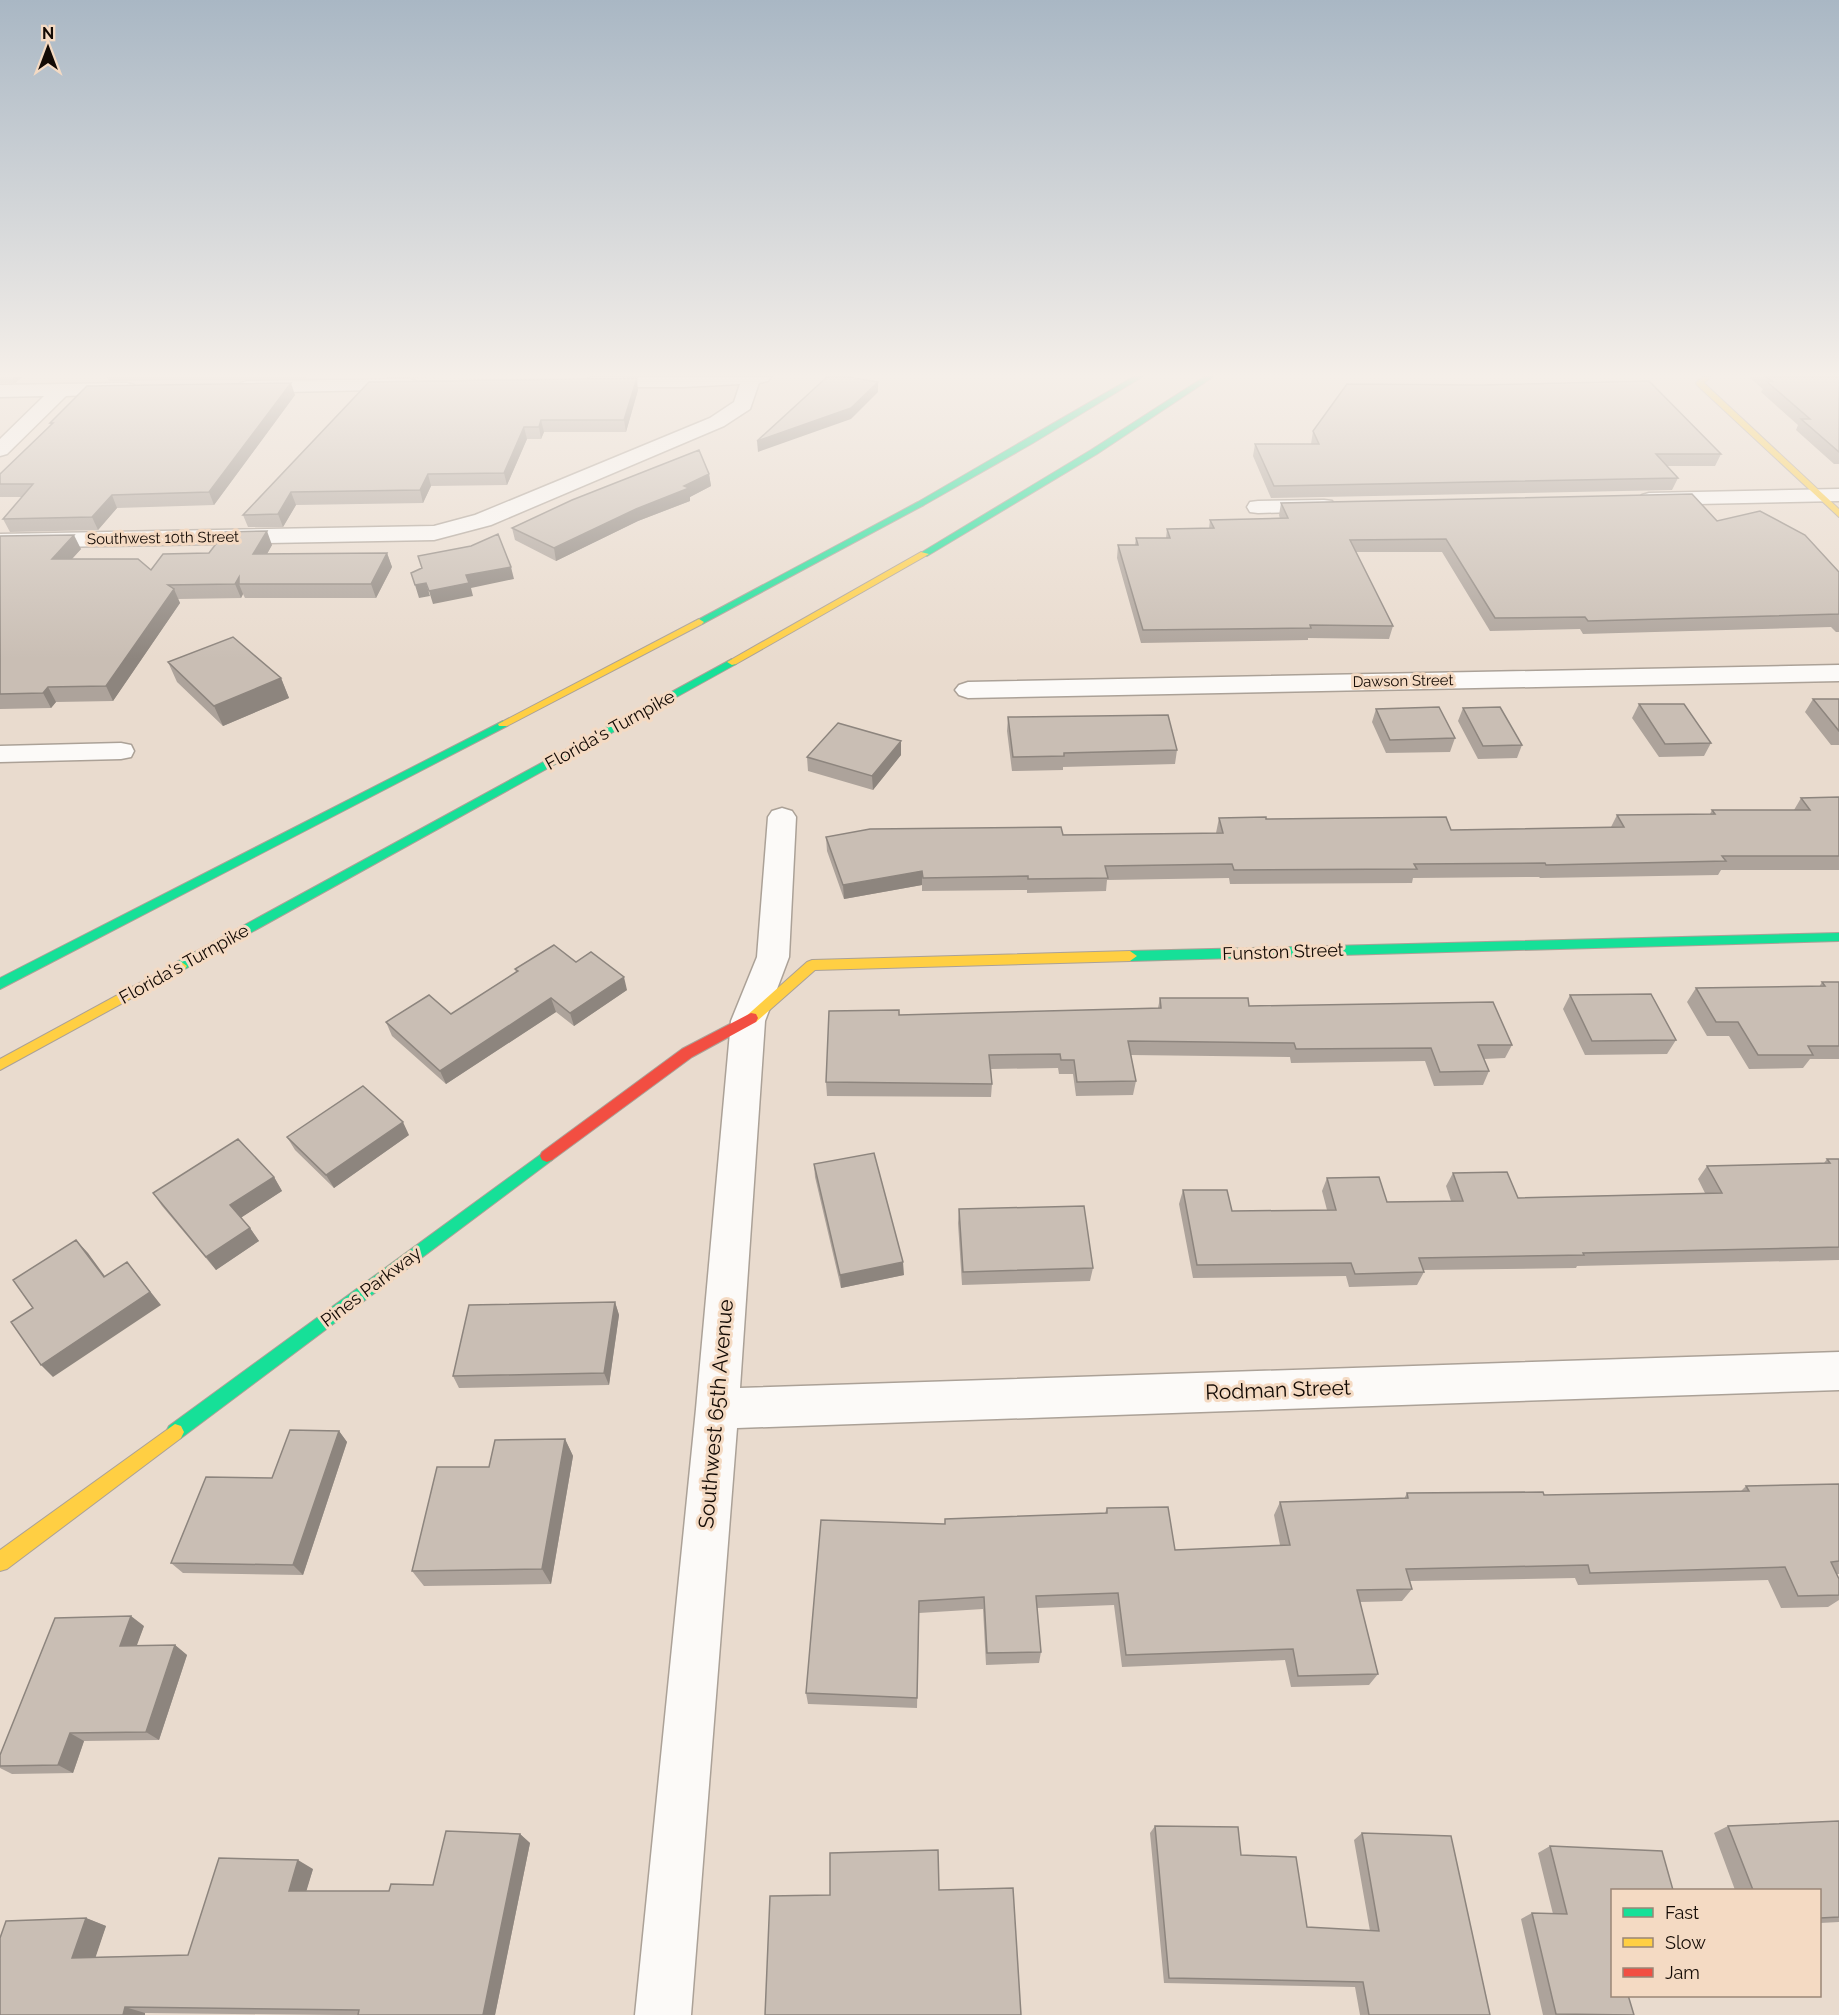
<svg xmlns="http://www.w3.org/2000/svg" width="1839" height="2015" font-family="Raleway,sans-serif">
<style>
.lines{fill:none;stroke-linecap:round;stroke-linejoin:round}
.street-casing{stroke:#aba197;stroke-width:3}
.fast-casing{stroke:#aba197;stroke-width:2}
.slow-casing{stroke:#aba197;stroke-width:2}
.jam-casing{stroke:#aba197;stroke-width:2}
.street{fill:#fcfaf8;fill-rule:evenodd}
.fast{fill:#16e098;fill-rule:evenodd}
.slow{fill:#ffcf43;fill-rule:evenodd}
.jam{fill:#f24e42;fill-rule:evenodd}
.wall{fill:#ada39b}
.shaded-wall{fill:#8d857e}
.building{fill:#c9beb4;stroke:#8d857e;stroke-width:1.5}
.labels{text-anchor:middle;stroke-width:6;stroke-linejoin:round;paint-order:stroke}
.far-street-label{font-size:15px;fill:#130a04;stroke:#f4dac3}
.street-label{font-size:18px;fill:#130a04;stroke:#f4dac3}
.near-street-label{font-size:21px;fill:#130a04;stroke:#f4dac3}
</style>
<rect width="100%" height="100%" fill="#e9dbce"/>
<g class="lines">
<g class="street-casing">
<path id="street" d="M 593,377 L 771,377 L 768,381 L 759,383 L 750,409 L 724,426 L 491,525 L 434,540 L 0,548 L 0,534 L 434,526 L 475,515 L 710,418 L 734,402 L 740,384 L 684,387 L 587,387 L 584,383 L 587,379 Z
M 409,379 L 416,381 L 418,385 L 416,389 L 248,393 L 241,391 L 239,387 L 241,383 L 248,381 Z
M 127,383 L 134,385 L 136,389 L 134,393 L 66,396 L 7,454 L 0,456 L 0,439 L 44,396 L 0,397 L 0,385 Z
M 1839,489 L 1839,501 L 1649,505 L 1642,503 L 1638,499 L 1642,495 L 1649,493 Z
M 1324,500 L 1332,501 L 1335,506 L 1332,511 L 1258,513 L 1250,512 L 1247,507 L 1250,502 L 1258,501 Z
M 1839,665 L 1839,681 L 968,698 L 959,695 L 955,690 L 959,685 L 968,682 Z
M 121,743 L 131,745 L 134,751 L 131,757 L 121,759 L 0,762 L 0,746 Z
M 782,808 L 792,811 L 796,817 L 789,957 L 765,1021 L 740,1388 L 1839,1352 L 1839,1390 L 737,1428 L 691,2015 L 635,2015 L 696,1409 L 731,1021 L 757,957 L 768,817 L 772,811 Z"/>
</g>
<g class="fast-casing">
<path id="fast" d="M 1133,377 L 1142,377 L 1033,443 L 924,505 L 702,624 L 694,622 L 918,502 Z
M 1204,377 L 1213,377 L 1097,454 L 927,556 L 919,554 L 1091,450 Z
M 732,659 L 737,662 L 736,664 L 185,969 L 180,971 L 173,966 L 175,963 Z
M 503,721 L 508,724 L 507,726 L 0,989 L 0,978 Z
M 1839,933 L 1839,941 L 1130,961 L 1123,956 L 1130,951 Z
M 547,1150 L 552,1152 L 554,1156 L 552,1160 L 181,1438 L 175,1440 L 169,1438 L 166,1432 L 169,1426 Z"/>
</g>
<g class="slow-casing">
<path id="slow" d="M 1702,377 L 1710,377 L 1704,383 L 1839,509 L 1839,517 L 1697,385 L 1696,383 Z
M 921,552 L 929,554 L 736,664 L 732,665 L 727,662 Z
M 699,619 L 704,622 L 702,624 L 507,726 L 499,726 L 498,724 Z
M 1130,951 L 1137,956 L 1130,961 L 815,970 L 756,1022 L 746,1022 L 744,1018 L 807,962 L 812,960 Z
M 180,961 L 187,966 L 185,969 L 0,1070 L 0,1059 Z
M 175,1424 L 181,1426 L 184,1432 L 181,1438 L 7,1569 L 0,1571 L 0,1550 Z"/>
</g>
<g class="jam-casing">
<path id="jam" d="M 751,1013 L 756,1014 L 758,1018 L 756,1022 L 692,1057 L 552,1160 L 547,1162 L 542,1160 L 540,1156 L 542,1152 L 682,1049 Z"/>
</g>
<use href="#street" class="street"/>
<use href="#fast" class="fast"/>
<use href="#slow" class="slow"/>
<use href="#jam" class="jam"/>
</g>
<path class="wall" d="M 0,377 L 22,377 L 15,383 L 0,383 Z
M 107,377 L 308,377 L 306,379 L 109,381 Z
M 387,377 L 491,377 L 387,378 Z
M 1749,377 L 1839,377 L 1839,464 L 1834,464 L 1796,430 L 1798,425 L 1761,392 L 1763,389 Z
M 369,382 L 638,390 L 626,432 L 544,432 L 541,439 L 527,439 L 507,485 L 431,486 L 423,503 L 296,505 L 283,527 L 248,527 L 243,515 Z
M 295,395 L 214,505 L 117,508 L 98,530 L 10,532 L 3,519 L 22,497 L 0,497 L 0,474 L 51,425 L 50,423 Z
M 1313,431 L 1721,454 L 1715,466 L 1667,466 L 1678,478 L 1672,490 L 1271,498 L 1253,456 L 1255,444 L 1311,444 Z
M 709,474 L 711,486 L 690,497 L 690,501 L 638,521 L 556,561 L 515,540 L 512,528 Z
M 1281,503 L 1717,521 L 1839,572 L 1839,632 L 1836,632 L 1831,627 L 1583,634 L 1580,629 L 1490,631 L 1442,552 L 1356,552 L 1393,626 L 1389,639 L 1308,638 L 1308,640 L 1141,643 L 1117,558 L 1118,545 L 1135,545 L 1136,538 L 1166,538 L 1167,529 L 1209,528 L 1210,520 L 1280,519 L 1279,515 Z
M 0,536 L 81,549 L 72,559 L 151,570 L 209,553 L 272,545 L 267,554 L 387,553 L 392,567 L 376,598 L 245,598 L 243,594 L 241,598 L 178,599 L 180,603 L 113,701 L 56,702 L 51,708 L 0,709 Z
M 168,662 L 281,678 L 289,698 L 223,726 L 177,682 Z
M 1813,699 L 1839,699 L 1839,745 L 1831,745 L 1805,712 Z
M 1639,704 L 1711,743 L 1704,756 L 1659,757 L 1632,718 Z
M 1463,708 L 1522,745 L 1517,758 L 1478,759 L 1458,721 Z
M 1376,709 L 1455,738 L 1450,752 L 1386,753 L 1372,722 Z
M 1008,717 L 1177,750 L 1175,764 L 1063,767 L 1063,770 L 1012,771 L 1007,731 Z
M 901,755 L 873,790 L 808,771 L 807,757 Z
M 1839,797 L 1839,870 L 1721,870 L 1718,875 L 1540,878 L 1539,877 L 1413,878 L 1412,883 L 1230,884 L 1229,878 L 1107,880 L 1106,891 L 1027,893 L 1027,890 L 922,891 L 922,885 L 844,899 L 827,851 L 826,837 L 1216,833 L 1219,818 L 1266,819 L 1451,830 L 1611,827 L 1617,815 L 1710,814 L 1712,810 L 1794,810 L 1801,798 Z
M 576,962 L 627,990 L 574,1026 L 556,1012 L 446,1084 L 392,1036 L 386,1022 L 451,1014 L 516,972 L 515,969 Z
M 1822,982 L 1839,982 L 1839,1059 L 1810,1059 L 1803,1068 L 1749,1069 L 1729,1036 L 1707,1036 L 1687,1002 L 1696,988 L 1819,987 Z
M 1570,995 L 1676,1040 L 1667,1054 L 1585,1055 L 1563,1009 Z
M 1160,998 L 1249,1006 L 1512,1045 L 1505,1058 L 1484,1059 L 1489,1071 L 1483,1085 L 1434,1086 L 1425,1061 L 1291,1063 L 1290,1057 L 1131,1055 L 1136,1081 L 1133,1095 L 1076,1096 L 1073,1074 L 1059,1074 L 1058,1068 L 991,1069 L 992,1084 L 991,1097 L 827,1096 L 826,1082 L 899,1015 L 1158,1008 Z
M 409,1135 L 334,1188 L 295,1150 L 287,1137 Z
M 1827,1159 L 1839,1159 L 1839,1260 L 1577,1266 L 1576,1268 L 1423,1270 L 1424,1272 L 1417,1285 L 1349,1287 L 1346,1276 L 1193,1278 L 1179,1204 L 1183,1190 L 1232,1211 L 1327,1210 L 1322,1191 L 1327,1178 L 1387,1202 L 1451,1201 L 1446,1186 L 1453,1173 L 1518,1198 L 1705,1193 L 1698,1179 L 1707,1166 L 1824,1163 Z
M 814,1164 L 904,1275 L 841,1288 L 815,1177 Z
M 274,1177 L 282,1191 L 240,1218 L 250,1228 L 259,1241 L 216,1270 L 162,1206 L 153,1193 Z
M 959,1209 L 1093,1268 L 1090,1281 L 962,1285 L 958,1223 Z
M 615,1302 L 619,1315 L 609,1385 L 459,1388 L 453,1376 Z
M 339,1431 L 347,1442 L 303,1575 L 183,1573 L 171,1563 L 272,1478 Z
M 565,1439 L 573,1456 L 551,1584 L 424,1586 L 412,1571 L 489,1467 Z
M 1839,1484 L 1839,1574 L 1836,1574 L 1839,1579 L 1839,1600 L 1828,1607 L 1781,1608 L 1768,1580 L 1578,1585 L 1575,1578 L 1410,1581 L 1412,1589 L 1402,1601 L 1360,1602 L 1378,1674 L 1369,1685 L 1291,1687 L 1285,1660 L 1122,1667 L 1114,1605 L 1037,1608 L 1041,1652 L 1039,1663 L 986,1665 L 983,1609 L 919,1613 L 917,1708 L 808,1704 L 806,1693 L 945,1524 L 1105,1513 L 1107,1508 L 1175,1550 L 1280,1545 L 1274,1515 L 1280,1502 L 1404,1499 L 1407,1493 L 1544,1495 L 1741,1491 L 1746,1486 Z
M 144,1626 L 136,1646 L 175,1645 L 187,1655 L 159,1740 L 84,1741 L 73,1773 L 12,1774 L 0,1768 L 0,1755 Z
M 1839,1821 L 1839,1922 L 1820,1923 L 1820,1890 L 1735,1890 L 1714,1833 L 1728,1826 Z
M 1155,1826 L 1241,1855 L 1307,1927 L 1370,1931 L 1354,1840 L 1362,1833 L 1490,2015 L 1360,2015 L 1355,1987 L 1164,1983 L 1150,1833 Z
M 520,1834 L 530,1843 L 495,2015 L 340,2015 L 145,2013 L 145,2015 L 0,2015 L 86,1918 L 106,1926 L 95,1957 L 188,1955 L 313,1869 L 306,1891 L 389,1891 L 433,1885 Z
M 1550,1846 L 1612,1890 L 1612,1995 L 1634,2015 L 1543,2015 L 1521,1919 L 1532,1913 L 1553,1914 L 1538,1853 Z"/>
<path class="shaded-wall" d="M 12,377 L 22,377 L 15,383 Z
M 637,378 L 638,390 L 626,432 L 624,420 Z
M 878,382 L 878,392 L 851,419 L 758,452 L 757,441 Z
M 291,383 L 295,395 L 214,505 L 209,492 Z
M 541,420 L 544,432 L 541,439 L 539,427 Z
M 524,427 L 527,439 L 507,485 L 504,473 Z
M 428,474 L 431,486 L 423,503 L 420,490 Z
M 709,474 L 711,486 L 690,497 L 690,501 L 638,521 L 556,561 L 554,548 Z
M 291,492 L 296,505 L 283,527 L 278,514 Z
M 112,495 L 117,508 L 98,530 L 92,517 Z
M 267,531 L 272,545 L 259,568 L 253,554 Z
M 74,535 L 81,549 L 59,573 L 52,559 Z
M 387,553 L 392,567 L 376,598 L 371,584 Z
M 511,567 L 514,579 L 471,588 L 473,596 L 433,604 L 429,591 L 466,575 Z
M 239,577 L 239,584 L 243,594 L 241,598 L 235,584 Z
M 426,583 L 430,596 L 419,598 L 415,585 Z
M 174,589 L 180,603 L 113,701 L 106,686 Z
M 281,678 L 289,698 L 223,726 L 214,706 Z
M 48,687 L 56,702 L 51,708 L 43,693 Z
M 901,741 L 901,755 L 873,790 L 872,776 Z
M 922,871 L 922,885 L 844,899 L 843,885 Z
M 624,977 L 627,990 L 574,1026 L 570,1013 Z
M 551,998 L 556,1012 L 446,1084 L 440,1071 Z
M 403,1122 L 409,1135 L 334,1188 L 326,1175 Z
M 274,1177 L 282,1191 L 239,1219 L 230,1205 Z
M 250,1228 L 259,1241 L 216,1270 L 206,1257 Z
M 76,1240 L 88,1253 L 115,1290 L 104,1277 Z
M 127,1262 L 161,1305 L 53,1377 L 41,1365 Z
M 903,1262 L 904,1275 L 841,1288 L 840,1275 Z
M 615,1302 L 619,1315 L 609,1385 L 604,1373 Z
M 339,1431 L 347,1442 L 303,1575 L 293,1565 Z
M 565,1439 L 573,1456 L 551,1584 L 542,1569 Z
M 131,1616 L 144,1626 L 133,1656 L 120,1646 Z
M 175,1645 L 187,1655 L 159,1740 L 146,1732 Z
M 70,1733 L 84,1741 L 73,1773 L 58,1765 Z
M 520,1834 L 530,1843 L 495,2015 L 483,2015 Z
M 298,1860 L 313,1869 L 304,1899 L 289,1891 Z
M 86,1918 L 106,1926 L 93,1965 L 72,1958 Z
M 125,2007 L 145,2013 L 145,2015 L 123,2015 Z"/>
<path class="building" d="M 827,377 L 848,377 L 878,382 L 851,408 L 757,441 Z
M 1766,377 L 1839,377 L 1839,452 L 1801,419 L 1810,419 L 1766,381 L 1772,381 Z
M 637,378 L 624,420 L 541,420 L 539,427 L 524,427 L 504,473 L 428,474 L 420,490 L 291,492 L 278,514 L 243,515 L 369,382 Z
M 1649,381 L 1721,454 L 1656,454 L 1678,478 L 1274,486 L 1255,444 L 1319,444 L 1313,431 L 1347,384 L 1481,385 Z
M 291,383 L 209,492 L 112,495 L 92,517 L 3,519 L 33,484 L 0,484 L 0,474 L 53,423 L 50,423 L 87,386 Z
M 699,450 L 709,474 L 684,486 L 689,488 L 636,509 L 554,548 L 512,528 L 572,500 Z
M 1692,494 L 1717,521 L 1760,511 L 1805,535 L 1839,572 L 1839,614 L 1588,621 L 1585,617 L 1495,618 L 1446,539 L 1350,540 L 1393,626 L 1310,625 L 1311,628 L 1143,630 L 1118,545 L 1138,545 L 1136,538 L 1170,538 L 1167,529 L 1214,528 L 1210,520 L 1288,518 L 1281,503 Z
M 267,531 L 253,554 L 387,553 L 371,584 L 239,584 L 239,577 L 235,584 L 168,585 L 174,589 L 106,686 L 48,687 L 43,693 L 0,694 L 0,536 L 74,535 L 52,559 L 138,559 L 151,570 L 163,554 L 209,553 L 225,532 Z
M 498,534 L 511,567 L 466,575 L 469,583 L 429,591 L 426,583 L 415,585 L 411,573 L 422,568 L 418,556 L 471,546 Z
M 233,637 L 281,678 L 214,706 L 168,662 Z
M 1813,699 L 1839,699 L 1839,731 Z
M 1639,704 L 1684,704 L 1711,743 L 1665,744 Z
M 1439,707 L 1455,738 L 1390,740 L 1376,709 Z
M 1500,707 L 1522,745 L 1483,746 L 1463,708 Z
M 1168,715 L 1177,750 L 1064,753 L 1064,756 L 1013,757 L 1008,717 Z
M 838,723 L 901,741 L 872,776 L 807,757 Z
M 1839,797 L 1839,856 L 1722,856 L 1726,861 L 1546,865 L 1545,863 L 1414,864 L 1417,869 L 1234,870 L 1232,864 L 1105,866 L 1108,878 L 1028,879 L 1028,876 L 923,878 L 922,871 L 843,885 L 826,837 L 870,829 L 1061,827 L 1063,835 L 1223,833 L 1219,818 L 1266,817 L 1266,819 L 1446,817 L 1451,830 L 1624,827 L 1617,815 L 1715,814 L 1712,810 L 1810,810 L 1801,798 Z
M 554,945 L 576,962 L 591,952 L 624,977 L 570,1013 L 551,998 L 440,1071 L 386,1022 L 429,995 L 451,1014 L 518,971 L 515,969 Z
M 1822,982 L 1839,982 L 1839,1046 L 1808,1046 L 1813,1055 L 1758,1055 L 1738,1022 L 1716,1022 L 1696,988 L 1825,986 Z
M 1651,994 L 1676,1040 L 1592,1041 L 1570,995 Z
M 1160,998 L 1248,998 L 1249,1006 L 1493,1002 L 1512,1045 L 1478,1045 L 1489,1071 L 1440,1072 L 1431,1048 L 1296,1049 L 1294,1043 L 1128,1041 L 1136,1081 L 1077,1082 L 1074,1060 L 1061,1060 L 1060,1054 L 989,1055 L 992,1084 L 826,1082 L 829,1011 L 899,1010 L 899,1015 L 1161,1008 Z
M 363,1086 L 403,1122 L 326,1175 L 287,1137 Z
M 238,1139 L 274,1177 L 230,1205 L 250,1228 L 206,1257 L 153,1193 Z
M 874,1153 L 903,1262 L 840,1275 L 814,1164 Z
M 1827,1159 L 1839,1159 L 1839,1247 L 1583,1253 L 1584,1255 L 1419,1258 L 1424,1272 L 1355,1274 L 1351,1263 L 1197,1265 L 1183,1190 L 1227,1190 L 1232,1211 L 1336,1210 L 1327,1178 L 1379,1177 L 1387,1202 L 1463,1201 L 1453,1173 L 1507,1172 L 1518,1198 L 1722,1193 L 1707,1166 L 1830,1163 Z
M 1084,1206 L 1093,1268 L 963,1272 L 959,1209 Z
M 76,1240 L 104,1277 L 127,1262 L 150,1292 L 41,1365 L 11,1322 L 33,1308 L 13,1280 Z
M 615,1302 L 604,1373 L 453,1376 L 469,1305 Z
M 290,1430 L 339,1431 L 293,1565 L 171,1563 L 206,1477 L 272,1478 Z
M 565,1439 L 542,1569 L 412,1571 L 437,1467 L 489,1467 L 495,1440 Z
M 1839,1484 L 1839,1561 L 1831,1562 L 1839,1579 L 1839,1595 L 1798,1596 L 1785,1567 L 1590,1573 L 1588,1565 L 1406,1569 L 1412,1589 L 1357,1590 L 1378,1674 L 1298,1676 L 1293,1649 L 1126,1655 L 1118,1593 L 1036,1596 L 1041,1652 L 987,1653 L 984,1597 L 919,1601 L 917,1698 L 806,1693 L 821,1520 L 945,1524 L 945,1519 L 1107,1513 L 1107,1508 L 1168,1507 L 1175,1550 L 1290,1545 L 1280,1502 L 1408,1498 L 1407,1493 L 1543,1492 L 1544,1495 L 1749,1491 L 1746,1486 Z
M 131,1616 L 120,1646 L 175,1645 L 146,1732 L 70,1733 L 58,1765 L 0,1766 L 0,1755 L 55,1618 Z
M 1839,1821 L 1839,1917 L 1820,1918 L 1820,1890 L 1753,1890 L 1728,1826 Z
M 1155,1826 L 1238,1827 L 1241,1855 L 1296,1857 L 1307,1927 L 1379,1931 L 1362,1833 L 1451,1836 L 1490,2015 L 1369,2015 L 1363,1982 L 1169,1978 Z
M 446,1831 L 520,1834 L 483,2015 L 358,2015 L 359,2010 L 125,2007 L 123,2015 L 0,2015 L 0,1938 L 6,1921 L 86,1918 L 72,1958 L 188,1955 L 219,1858 L 298,1860 L 289,1891 L 389,1891 L 391,1884 L 433,1885 Z
M 1550,1846 L 1662,1851 L 1673,1890 L 1612,1890 L 1612,1995 L 1628,1995 L 1634,2015 L 1556,2014 L 1532,1913 L 1567,1914 Z
M 938,1850 L 939,1890 L 1013,1888 L 1021,2015 L 765,2015 L 770,1896 L 830,1895 L 830,1853 Z"/>
<linearGradient id="sky" x2="0" y2="1"><stop stop-color="#a9b7c4"/><stop offset="0.57" stop-color="#f5efe9"/><stop offset="1" stop-color="#f5efe9" stop-opacity="0"/></linearGradient>
<rect width="1839" height="659" fill="url(#sky)"/>
<g class="labels">
<g class="far-street-label">
<text transform="translate(163 538) rotate(-1)" y="5">Southwest 10th Street</text>
<text transform="translate(1403 681) rotate(-1)" y="5">Dawson Street</text>
</g>
<g class="street-label">
<text transform="translate(610 730) rotate(-29)" y="6">Florida's Turnpike</text>
<text transform="translate(1283 952) rotate(-2)" y="6">Funston Street</text>
<text transform="translate(184 964) rotate(-29)" y="6">Florida's Turnpike</text>
<text transform="translate(371 1287) rotate(-37)" y="6">Pines Parkway</text>
</g>
<g class="near-street-label">
<text transform="translate(1278 1390) rotate(-2)" y="7">Rodman Street</text>
<text transform="translate(716 1414) rotate(-85)" y="7">Southwest 65th Avenue</text>
</g>
</g>
<rect x="1611" y="1889" width="210" height="108" fill="#f4dac3" stroke="#9a8777" stroke-width="1.5"/>
<rect x="1623" y="1908" width="30" height="9" fill="#16e098" stroke="#9a8777" stroke-width="1.5"/>
<text x="1665" y="1919" font-size="18" fill="#130a04">Fast</text>
<rect x="1623" y="1938" width="30" height="9" fill="#ffcf43" stroke="#9a8777" stroke-width="1.5"/>
<text x="1665" y="1949" font-size="18" fill="#130a04">Slow</text>
<rect x="1623" y="1968" width="30" height="9" fill="#f24e42" stroke="#9a8777" stroke-width="1.5"/>
<text x="1665" y="1979" font-size="18" fill="#130a04">Jam</text>
<g transform="translate(48 48)" stroke="#f4dac3" stroke-width="4.5" paint-order="stroke">
<path d="M0-4.5L10 22L0 15L-10 22Z" fill="#130a04"/>
<text y="-9" font-size="16" font-weight="bold" text-anchor="middle" fill="#130a04">N</text>
</g>
</svg>
